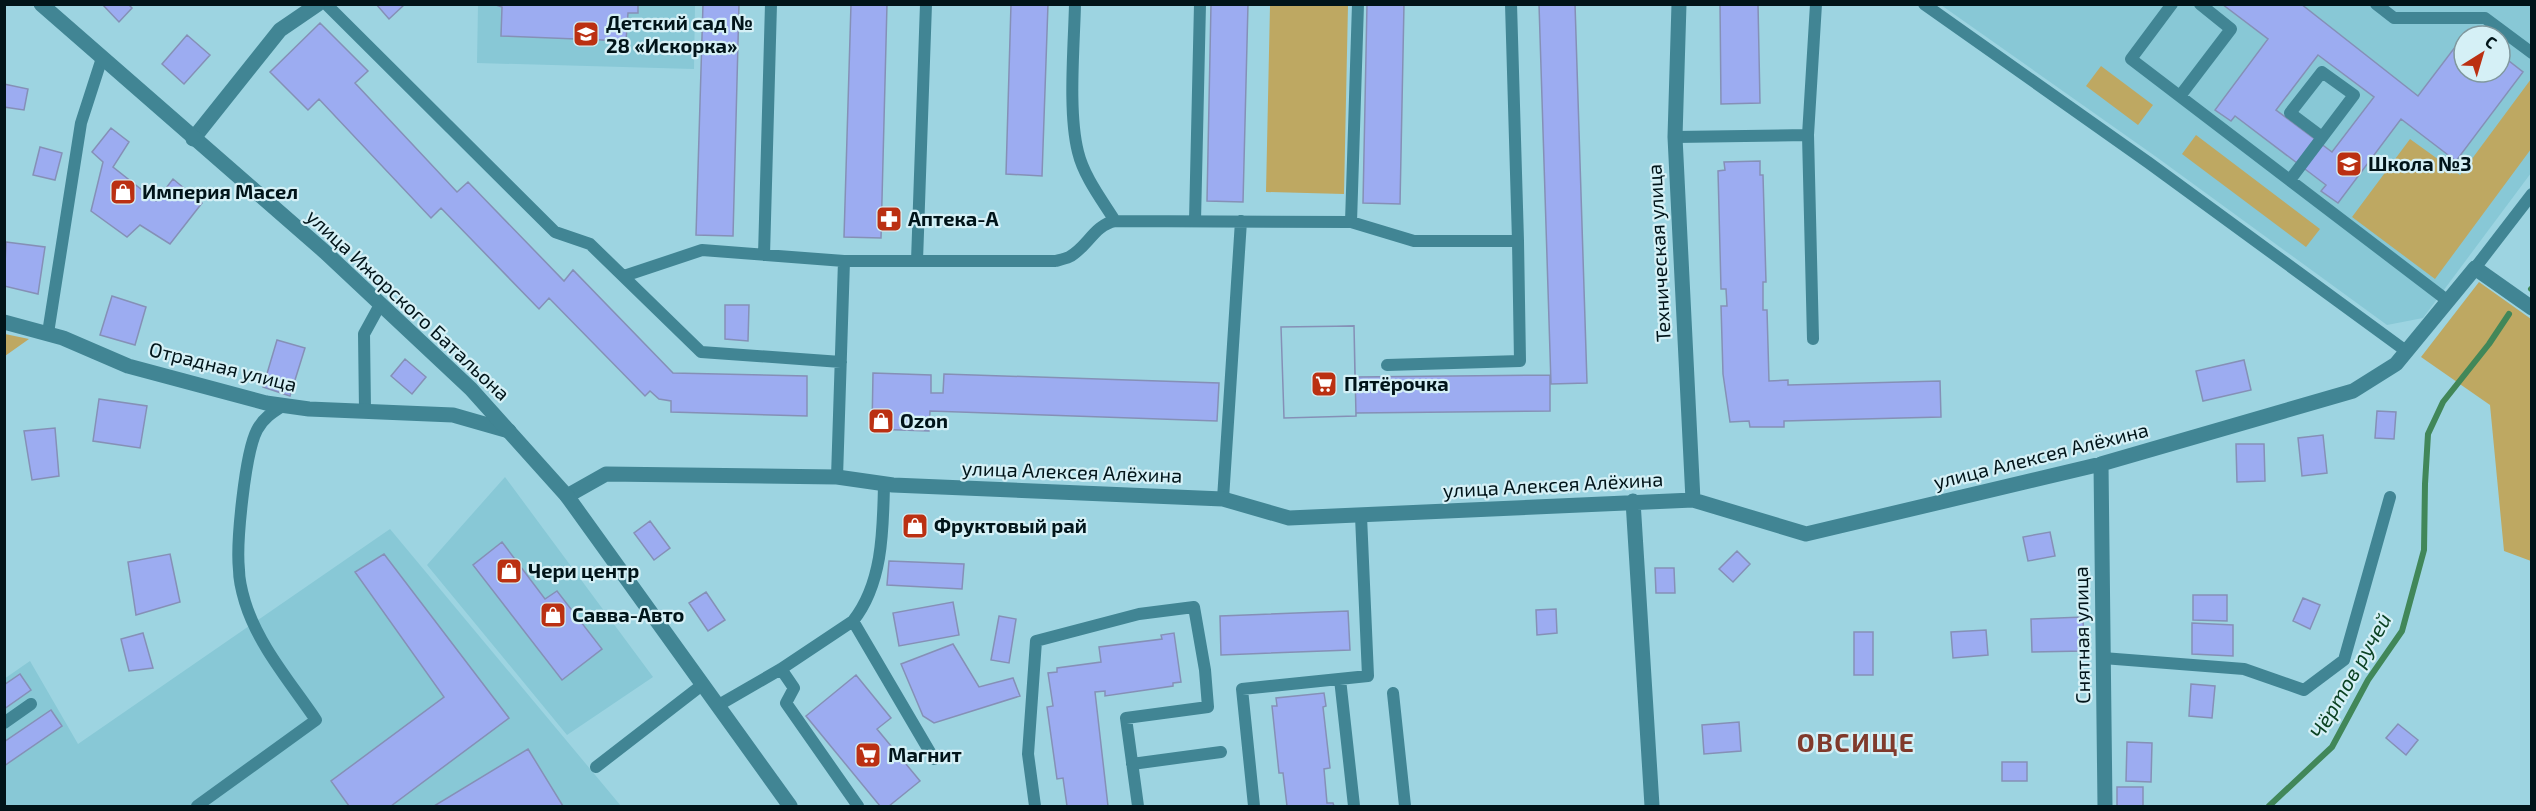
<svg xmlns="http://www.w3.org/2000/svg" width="2536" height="811" font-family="'Exo 2',sans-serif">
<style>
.built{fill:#88c8d6;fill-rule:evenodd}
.green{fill:#bea862}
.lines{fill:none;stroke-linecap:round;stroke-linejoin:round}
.stream{stroke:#418759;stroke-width:6}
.building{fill:#9cacf1;stroke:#8590b6;stroke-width:1.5;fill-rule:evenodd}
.service{stroke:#418594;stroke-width:12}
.minor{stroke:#418594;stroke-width:15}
.tertiary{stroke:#418594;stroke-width:15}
.labels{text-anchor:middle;stroke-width:4.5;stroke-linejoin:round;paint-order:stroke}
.poi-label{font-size:20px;font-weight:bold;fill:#011419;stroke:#d5f0f6;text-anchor:start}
.street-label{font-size:20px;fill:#011419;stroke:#d5f0f6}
.water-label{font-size:21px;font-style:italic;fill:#0b4223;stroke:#d5f0f6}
.district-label{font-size:26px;font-weight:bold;letter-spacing:1.5px;fill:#803a2c;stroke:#d5f0f6}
</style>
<rect width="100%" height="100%" fill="#9dd4e1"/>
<path class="built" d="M 478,5 L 695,5 L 694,69 L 477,63 Z
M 1941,5 L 2531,5 L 2531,173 L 2423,318 L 2387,325 L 2155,156 ZM 2464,36 L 2500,36 L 2500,72 L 2464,72 Z
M 505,477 L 653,677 L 567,735 L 427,565 Z
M 390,529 L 621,806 L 5,806 L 4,679 L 30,661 L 78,744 Z"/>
<path class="green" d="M 1270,5 L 1348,5 L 1344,194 L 1266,192 Z
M 2101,66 L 2153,105 L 2138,125 L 2086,86 Z
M 2531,79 L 2531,149 L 2435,279 L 2352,217 L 2410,139 L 2460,175 Z
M 2196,135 L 2320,229 L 2306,247 L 2182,154 Z
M 2479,282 L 2531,319 L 2531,561 L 2504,551 L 2490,405 L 2421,357 Z
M 5,334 L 29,339 L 5,356 Z"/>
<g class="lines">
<path class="stream" d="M 2531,289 L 2532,288
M 2269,806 L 2332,747 L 2368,680 L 2402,631 L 2424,550 L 2425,484 L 2428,434 L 2443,402 L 2489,344 L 2509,314"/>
</g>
<path class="building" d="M 102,4 L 128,4 L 132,8 L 119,22 Z
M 376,4 L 405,4 L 389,19 Z
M 493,4 L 638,4 L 638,13 L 628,13 L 626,41 L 501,36 L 502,7 Z
M 703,4 L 739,4 L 733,236 L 696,235 Z
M 851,4 L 887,4 L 881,238 L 844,237 Z
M 1011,4 L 1048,4 L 1042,176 L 1006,174 Z
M 1211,4 L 1248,4 L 1243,202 L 1207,201 Z
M 1367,4 L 1404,4 L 1400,204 L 1363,203 Z
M 1539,4 L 1575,4 L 1587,383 L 1551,384 Z
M 1720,4 L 1758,4 L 1760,103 L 1721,104 Z
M 2222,4 L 2301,4 L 2418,96 L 2468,30 L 2476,36 L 2464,36 L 2464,72 L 2500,72 L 2500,54 L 2523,72 L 2456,161 L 2401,119 L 2338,203 L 2321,191 L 2326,185 L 2235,116 L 2231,121 L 2215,110 L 2268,39 ZM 2318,55 L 2374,97 L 2332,152 L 2276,110 Z
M 320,23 L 368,71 L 355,83 L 457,192 L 468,182 L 564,281 L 573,270 L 673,373 L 807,376 L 807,416 L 671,412 L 671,401 L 659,399 L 650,391 L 645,396 L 549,298 L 539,309 L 441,208 L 431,218 L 319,99 L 308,110 L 270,72 Z
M 187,35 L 210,55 L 184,84 L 162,64 Z
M 4,84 L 28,89 L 24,110 L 4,107 Z
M 111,128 L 129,142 L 113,167 L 156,201 L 173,179 L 202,203 L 170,244 L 140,225 L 127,237 L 91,211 L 103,162 L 92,152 Z
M 40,147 L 62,153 L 55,180 L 33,175 Z
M 1760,161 L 1760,175 L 1763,175 L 1766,282 L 1763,282 L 1763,310 L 1767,310 L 1769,381 L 1788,380 L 1788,385 L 1940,381 L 1941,417 L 1784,421 L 1784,427 L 1750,427 L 1749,421 L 1730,422 L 1723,374 L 1721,306 L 1727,306 L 1726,289 L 1721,289 L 1718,171 L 1725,170 L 1724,162 Z
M 6,242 L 45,247 L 38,294 L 4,286 Z
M 112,296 L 146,307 L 135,345 L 100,335 Z
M 725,305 L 749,305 L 748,341 L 725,339 Z
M 1354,326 L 1356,416 L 1284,418 L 1281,327 Z
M 1354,326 L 1355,377 L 1550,375 L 1550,411 L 1356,413 L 1356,416 L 1284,418 L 1281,327 Z
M 277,340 L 305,348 L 290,396 L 263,387 Z
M 405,359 L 426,377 L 412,394 L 391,376 Z
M 2244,360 L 2251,390 L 2203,401 L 2196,371 Z
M 873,373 L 931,375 L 931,393 L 943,393 L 944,374 L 1219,383 L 1217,421 L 930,411 L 929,431 L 872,429 Z
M 99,399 L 147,406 L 140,448 L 93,441 Z
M 2377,411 L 2396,412 L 2394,439 L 2375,438 Z
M 55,428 L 59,476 L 32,480 L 24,431 Z
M 2323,435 L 2327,473 L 2302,476 L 2298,438 Z
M 2236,444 L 2264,444 L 2265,481 L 2237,482 Z
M 650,521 L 670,548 L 654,560 L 634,533 Z
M 2050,532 L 2055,556 L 2028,561 L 2023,537 Z
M 502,542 L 545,599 L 557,591 L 602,649 L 562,680 L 473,565 Z
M 1737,551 L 1750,564 L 1733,582 L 1719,569 Z
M 170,554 L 180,602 L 136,615 L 128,562 Z
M 384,554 L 509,718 L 391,806 L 349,806 L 331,781 L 444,697 L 355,572 Z
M 889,561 L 964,564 L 962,589 L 887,585 Z
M 1655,568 L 1674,568 L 1675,593 L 1656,593 Z
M 706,592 L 725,620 L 708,631 L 689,603 Z
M 2193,595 L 2227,595 L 2227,621 L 2193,620 Z
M 2303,598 L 2320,605 L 2310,629 L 2293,621 Z
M 953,602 L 959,635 L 899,646 L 893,613 Z
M 1556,609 L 1557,633 L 1537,635 L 1536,610 Z
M 1348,611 L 1350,650 L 1221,655 L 1220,616 Z
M 999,616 L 1016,619 L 1009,663 L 991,660 Z
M 2083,617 L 2084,651 L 2032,652 L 2031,619 Z
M 2192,623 L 2233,625 L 2233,656 L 2192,654 Z
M 1986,630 L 1988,655 L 1953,658 L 1951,632 Z
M 1854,632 L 1873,632 L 1873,675 L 1854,675 Z
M 143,633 L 153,668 L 129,671 L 121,639 Z
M 1174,633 L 1181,682 L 1173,683 L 1173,686 L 1105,696 L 1105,691 L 1095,692 L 1108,806 L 1067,806 L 1063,778 L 1057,779 L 1047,707 L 1053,706 L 1048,673 L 1057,672 L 1057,668 L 1101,662 L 1099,647 L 1162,639 L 1161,635 Z
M 953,644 L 979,687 L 1013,678 L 1020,696 L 934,723 L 923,716 L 901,664 Z
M 20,674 L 31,690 L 4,709 L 4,685 Z
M 856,675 L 891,718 L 877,729 L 920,781 L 889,806 L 880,806 L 806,716 Z
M 2191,684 L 2215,686 L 2212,718 L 2189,716 Z
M 1324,693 L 1326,706 L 1323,707 L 1330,768 L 1324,769 L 1327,803 L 1333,803 L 1334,806 L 1287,806 L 1283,773 L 1279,773 L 1272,706 L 1277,706 L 1276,698 Z
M 51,710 L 62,726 L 4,766 L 4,742 Z
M 1739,722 L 1741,751 L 1704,754 L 1702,725 Z
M 2398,724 L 2418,740 L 2406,755 L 2386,738 Z
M 2127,742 L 2152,743 L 2151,782 L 2126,781 Z
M 528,749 L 563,806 L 434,806 Z
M 2002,762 L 2027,762 L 2027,781 L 2002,781 Z
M 2117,787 L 2143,787 L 2143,806 L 2117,806 Z"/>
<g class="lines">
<path class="service" d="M 326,4 L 555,232 L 590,244 L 701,352 L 841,362
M 1075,4 C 1074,48 1068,112 1078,152 C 1084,177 1102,200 1115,221
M 1924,4 L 2149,163 L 2406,351
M 2172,4 L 2131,59 L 2448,301
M 2376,4 L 2394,18 L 2485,18 L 2532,53
M 2180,96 L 2231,29 L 2200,4
M 1675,137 L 1808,135
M 2290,180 L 2354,95 L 2322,72 L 2290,113 L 2322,137
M 1195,221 L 1200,4
M 1351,222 L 1358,4
M 764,255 L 771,4
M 917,261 L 926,4
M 2475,268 L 2532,194
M 624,276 L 702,250 L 844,261 L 1055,261 C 1059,260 1065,259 1069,257 C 1087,248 1094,225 1115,221 L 1351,222 L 1414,241 L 1518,241 L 1511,4
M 48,333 L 81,123 L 102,58
M 1813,339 L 1808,135 L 1816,4
M 1387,365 L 1520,361 L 1518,241
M 365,410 L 364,334 L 381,303
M 837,477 L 844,261
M 1223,499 L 1241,221
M 853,621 L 934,759
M 2103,658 L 2244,669 L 2304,690 L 2344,660 L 2390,497
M 781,669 L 794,688 L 786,703 L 858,806
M 1340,679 L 1354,806
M 1393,693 L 1405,806
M 717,706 L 781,669 L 853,621 C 883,583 883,530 884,484
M 4,723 L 31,704
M 1132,764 L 1221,752
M 596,767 L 702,685
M 197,806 L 316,720 C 291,683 258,645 245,602 C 242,592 239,580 239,570 C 236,543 245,453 257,430 C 263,418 273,412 284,405
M 1035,806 L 1028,754 L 1036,641 L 1139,614 L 1194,607 L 1205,670 L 1208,707 L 1126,718 L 1138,806
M 1254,806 L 1242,689 L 1368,676 L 1361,516"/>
<path class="minor" d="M 1679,4 L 1675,137 L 1693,500
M 193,139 L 280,30 L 318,4
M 4,322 L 63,338 L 128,366 L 266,403 L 309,409 L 453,415 L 509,431
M 2101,464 L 2105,806
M 567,496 L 606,474 L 837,477 L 893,485 L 1223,499 L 1289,518 L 1693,500 L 1806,534 L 2101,464 L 2353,391 L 2396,364 L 2475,268 L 2532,308
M 1633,501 L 1652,806"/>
<path class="tertiary" d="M 41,4 L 325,252 L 471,389 L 567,496 L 790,806"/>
</g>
<defs>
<g id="school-square" transform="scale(1.35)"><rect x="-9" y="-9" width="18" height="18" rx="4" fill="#bb3012" stroke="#d5f0f6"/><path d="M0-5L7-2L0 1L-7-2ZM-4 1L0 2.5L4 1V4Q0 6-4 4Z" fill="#fff"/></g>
<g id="shop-square" transform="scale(1.35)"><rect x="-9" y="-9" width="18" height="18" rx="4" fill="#bb3012" stroke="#d5f0f6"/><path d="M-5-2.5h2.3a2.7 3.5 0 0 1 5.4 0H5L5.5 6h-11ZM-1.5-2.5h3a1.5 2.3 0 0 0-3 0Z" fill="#fff"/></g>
<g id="pharmacy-square" transform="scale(1.35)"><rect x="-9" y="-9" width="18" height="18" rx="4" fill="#bb3012" stroke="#d5f0f6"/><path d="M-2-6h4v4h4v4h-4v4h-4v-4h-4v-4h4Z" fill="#fff"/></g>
<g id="supermarket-square" transform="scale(1.35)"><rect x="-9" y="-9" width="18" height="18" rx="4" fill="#bb3012" stroke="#d5f0f6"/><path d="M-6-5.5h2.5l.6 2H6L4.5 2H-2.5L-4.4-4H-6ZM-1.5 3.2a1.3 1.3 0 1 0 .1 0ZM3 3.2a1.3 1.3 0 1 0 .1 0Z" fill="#fff"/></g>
</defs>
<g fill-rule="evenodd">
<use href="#school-square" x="586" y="34"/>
<use href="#school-square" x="2349" y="164"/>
<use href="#shop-square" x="123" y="192"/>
<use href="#pharmacy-square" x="889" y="219"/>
<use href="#supermarket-square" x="1324" y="384"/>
<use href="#shop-square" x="881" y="421"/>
<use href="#shop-square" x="915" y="526"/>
<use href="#shop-square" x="509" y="571"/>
<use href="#shop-square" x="553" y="615"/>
<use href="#supermarket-square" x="868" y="755"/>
</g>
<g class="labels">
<g class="poi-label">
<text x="606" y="30">Детский сад №<tspan x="606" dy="23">28 «Искорка»</tspan></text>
<text x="2368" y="171">Школа №3</text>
<text x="142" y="199">Империя Масел</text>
<text x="908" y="226">Аптека-А</text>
<text x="1344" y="391">Пятёрочка</text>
<text x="900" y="428">Ozon</text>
<text x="934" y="533">Фруктовый рай</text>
<text x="528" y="578">Чери центр</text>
<text x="572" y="622">Савва-Авто</text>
<text x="888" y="762">Магнит</text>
</g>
<g class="street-label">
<text transform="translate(1659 253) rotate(-93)" y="7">Техническая улица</text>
<text transform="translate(408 305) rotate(43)" y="7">улица Ижорского Батальона</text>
<text transform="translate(223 367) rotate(14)" y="7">Отрадная улица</text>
<text transform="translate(2041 456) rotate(-14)" y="7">улица Алексея Алёхина</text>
<text transform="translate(1072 472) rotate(2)" y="7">улица Алексея Алёхина</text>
<text transform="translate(1553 485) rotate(-3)" y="7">улица Алексея Алёхина</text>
<text transform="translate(2082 635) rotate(-91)" y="7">Снятная улица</text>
</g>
<g class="water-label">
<text transform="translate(2351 676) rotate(-60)" y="7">Чёртов ручей</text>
</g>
<g class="district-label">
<text x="1856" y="752">ОВСИЩЕ</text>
</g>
</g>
<rect width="2536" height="811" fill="none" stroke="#011419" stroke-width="12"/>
<g transform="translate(2482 54) rotate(37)"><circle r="28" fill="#d5f0f6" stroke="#80989e" stroke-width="1.5"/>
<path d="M0-4.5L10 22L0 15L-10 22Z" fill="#bb3012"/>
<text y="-9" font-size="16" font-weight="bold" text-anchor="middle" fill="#011419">С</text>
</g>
</svg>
